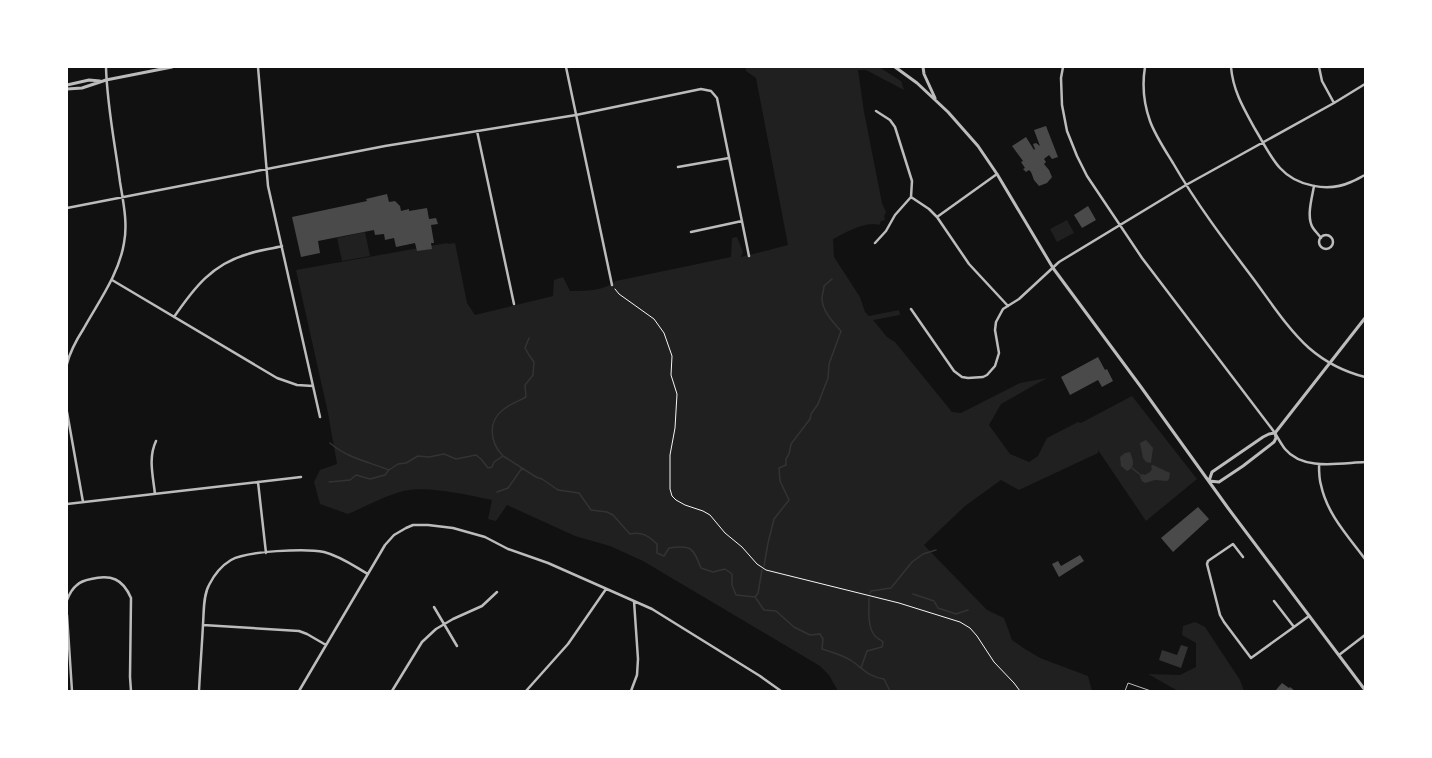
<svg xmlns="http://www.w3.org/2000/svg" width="1432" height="758" font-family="'PT Sans Narrow',sans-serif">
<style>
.green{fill:#202020}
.water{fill:#333}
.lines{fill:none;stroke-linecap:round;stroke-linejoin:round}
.stream{stroke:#333;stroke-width:1.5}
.building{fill:#4a4a4a}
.path{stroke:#f5f5f5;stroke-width:1}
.service{stroke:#bcbcbc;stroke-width:1}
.minor{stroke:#bcbcbc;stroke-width:2.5}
.tertiary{stroke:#bcbcbc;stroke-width:3}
</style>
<rect width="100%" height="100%" fill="#111"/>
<path class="green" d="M 746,67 L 879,67 L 901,81 L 904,90 L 866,70 L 858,70 L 864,112 L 882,203 L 886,212 L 884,216 L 885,220 L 881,221 L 879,225 C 866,220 845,233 833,239 L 834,257 L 860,297 L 865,312 L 869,316 L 899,310 L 900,315 L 873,320 L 887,337 L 895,342 L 952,412 L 961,413 L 1020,383 L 1047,378 L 1001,404 L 989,425 L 1010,454 L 1029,462 L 1038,456 L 1047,438 L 1078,422 L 1081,423 L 1132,396 L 1197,479 L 1146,521 L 1098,450 L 1098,453 L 1019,490 L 1001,480 L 965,506 L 924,545 L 987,610 L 1004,618 L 1012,640 L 1025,649 L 1040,658 L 1088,676 L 1092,691 L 838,691 L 829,675 L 820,666 L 643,561 L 610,546 L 575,536 L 507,505 L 496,521 L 488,519 L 492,500 C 470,495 420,484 400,492 C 382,497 365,507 348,514 L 320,504 L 314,482 L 320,470 L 337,464 L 328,413 L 296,270 L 447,243 L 448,244 L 455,243 L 467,303 L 475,315 L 553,296 L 554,280 L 563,277 L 570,291 C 586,291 604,291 616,281 L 731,257 L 732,238 L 737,237 L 743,252 L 741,257 L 788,245 L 756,78 L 746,71 Z
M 1067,220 L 1074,233 L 1057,242 L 1050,229 Z
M 365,232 L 370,256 L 342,261 L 337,238 Z
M 1195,622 L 1205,627 L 1240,680 L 1244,691 L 1178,691 L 1148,674 L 1180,675 L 1196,667 L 1196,643 L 1182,635 L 1183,626 Z"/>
<path class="water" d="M 1146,440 L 1153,448 L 1151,463 L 1146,462 L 1143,458 L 1140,443 Z
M 1130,452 C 1133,460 1136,467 1127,471 L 1121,466 L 1120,457 L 1125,453 Z
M 1153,465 L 1170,473 L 1169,479 L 1167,481 L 1155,480 L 1145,483 L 1142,481 L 1140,477 L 1142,474 L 1145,475 L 1150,472 L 1152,469 L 1151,466 Z
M 1181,645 L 1188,647 L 1181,668 L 1159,660 L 1162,650 L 1177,655 Z"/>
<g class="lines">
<path class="stream" d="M 330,443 C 347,458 369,462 389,470 L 398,464 L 406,463 L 418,456 L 429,457 L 444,454 L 456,459 L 476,455 L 481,459 L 488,468 L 492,467 L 494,462 L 503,456 L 536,477 L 542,479 L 558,490 L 579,493 L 591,510 L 607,512 L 613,515 L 630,534 C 641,531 649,536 657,544 L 657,553 L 664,556 L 669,548 C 691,545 693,547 701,568 L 713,572 L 725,569 L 732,574 L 732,585 L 736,595 L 755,597 L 764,610 L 776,611 L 794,627 L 810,635 L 820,634 L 823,639 L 822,649 C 832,652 843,655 852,661 C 862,668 870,678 884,679 L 890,691
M 503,456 C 490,443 487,421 504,409 C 510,404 519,401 526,397 L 525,385 L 533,375 L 534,362 L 529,355 L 525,348 L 529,338
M 1132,468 L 1143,477
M 329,482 L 350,480 L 356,475 L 370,479 L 385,475 L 388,471
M 497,492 L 508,488 L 522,468
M 764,566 L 768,543 L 774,519 L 789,500 L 780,481 L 779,468 L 786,465 L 786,459 L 789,454 L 791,444 L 810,419 L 811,414 L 818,404 L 828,378 L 829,364 L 841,331 C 833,322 822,311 822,298 C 822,294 824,290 824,286 L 832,279
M 870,593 L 871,591 L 891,588 L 912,562 L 923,554 L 936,550
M 913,594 L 934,601 L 938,608 L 956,614 L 968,610
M 755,597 L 758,593 L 762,570
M 861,668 L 867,651 L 882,647 L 883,642 C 881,640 876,638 875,636 C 867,627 869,609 869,598"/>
</g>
<path class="building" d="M 1046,126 L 1058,157 L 1052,159 L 1049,155 L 1044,159 L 1046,162 L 1044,164 L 1049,170 L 1052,177 L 1047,183 L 1039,186 L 1034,180 L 1031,172 L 1029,170 L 1026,172 L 1023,169 L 1025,168 L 1021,162 L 1023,161 L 1012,146 L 1026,137 L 1034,150 L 1035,149 L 1033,144 L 1036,143 L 1040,146 L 1034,130 Z
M 387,194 L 389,202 L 395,201 L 400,206 L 401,211 L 409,209 L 409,211 L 427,208 L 429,219 L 436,218 L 438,224 L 431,225 L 434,243 L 431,243 L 432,249 L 417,251 L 415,243 L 396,247 L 394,238 L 385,240 L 384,234 L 375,235 L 374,230 L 318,241 L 320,253 L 301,257 L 292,217 L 367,201 L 366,199 Z
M 1088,206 L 1096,220 L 1082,228 L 1074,215 Z
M 1098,357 L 1105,370 L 1107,369 L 1113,381 L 1102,387 L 1098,380 L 1070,395 L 1061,377 Z
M 1198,507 L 1209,519 L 1173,552 L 1161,538 Z
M 1080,555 L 1084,561 L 1059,577 L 1052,564 L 1058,561 L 1061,566 Z
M 1282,683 L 1289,688 L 1290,687 L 1295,691 L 1275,691 Z"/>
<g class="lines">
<path class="path" d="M 615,289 L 619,294 L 654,319 L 664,333 L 672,356 L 671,375 L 677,394 L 675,428 L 670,455 L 670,489 L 672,496 L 676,500 L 685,505 L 703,511 L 710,515 L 725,533 L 742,547 L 757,564 L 766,570 L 899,603 L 960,622 L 970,628 L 977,636 L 994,662 L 1014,683 L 1020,691"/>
<path class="service" d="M 1125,691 L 1128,683 L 1151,691"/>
<path class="minor" d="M 258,67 L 268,186 L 320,417
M 566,67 L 612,285
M 1063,67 L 1061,78 L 1062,105 L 1067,131 L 1077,156 L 1087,176 L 1142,258 L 1275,433 C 1278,438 1281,444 1285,449 C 1303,471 1340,463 1365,462
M 1145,67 C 1142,85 1144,104 1150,121 C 1155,135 1165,150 1173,163 C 1196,203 1224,240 1252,277 C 1270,301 1287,328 1309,348 C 1324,361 1345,372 1365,377
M 1231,67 C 1233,91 1244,109 1255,129 C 1263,142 1270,157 1280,168 C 1297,187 1329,192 1351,182 C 1356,180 1361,177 1365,175
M 1319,67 L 1322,81 L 1334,103
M 477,131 L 514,304
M 678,167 L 729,158
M 1314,186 C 1312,198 1306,217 1313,228 C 1315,231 1319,235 1321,238
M 911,197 L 929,209 L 937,217 L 969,264 L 1008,306
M 67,208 L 385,146 L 576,115 L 701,89 L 711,91 L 717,98 L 749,256
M 937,217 L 997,174
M 691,232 L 742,221
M1319 242a7 7 0 1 1 14 0a7 7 0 1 1-14 0Z
M 875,243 L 886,231 L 895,215 L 911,197 L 912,181 L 895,127 L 890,120 L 876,111
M 112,280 L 277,378 L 297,385 L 313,386
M 911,309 L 954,371 L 962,377 L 968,378 L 983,377 L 987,375 L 995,366 L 999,353 L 995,330 L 996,322 L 1003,309 L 1019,299 L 1059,262 L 1186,185 L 1334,103 L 1365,84
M 174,317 C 194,288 212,264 248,254 C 259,250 271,249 282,246
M 67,364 C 70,351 77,339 84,328 C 99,301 119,274 124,243 C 128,223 123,201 120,182 C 115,144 107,106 106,67
M 67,412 L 83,502
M 1319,464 C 1319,471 1319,479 1321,485 C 1327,514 1348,536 1365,559
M 258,482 L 266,553
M 155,494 C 153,476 148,458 156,441
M 67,504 L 301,477
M 1243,557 L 1233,544 L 1208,561 L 1207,564 L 1220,615 L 1224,622 L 1251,658 L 1294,627 L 1274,601
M 67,600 C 69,595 73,588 77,585 C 81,581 86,580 91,579 C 111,574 123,579 131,598 L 130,677 L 131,691
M 434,607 L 457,646
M 67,615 L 72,691
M 203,625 L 299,631 L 307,634 L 326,645
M 1294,627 L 1309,616
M 1339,655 L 1365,635
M 199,691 C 200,669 202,646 203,624 C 204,612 203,596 209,585 C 214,575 221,566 231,560 C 247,551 306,548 324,552 C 340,556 354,566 368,574
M 299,691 L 385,545 L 394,535 L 406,528 L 413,525 L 428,525 L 453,528 L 485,537 L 508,549 L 548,563 L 652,609 L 760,676 L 781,691
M 392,691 L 422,642 L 436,629 L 453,619 L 482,606 L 497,592
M 526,691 L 568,644 L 606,589
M 631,691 L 637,675 L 638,659 L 634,601"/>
<path class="tertiary" d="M 895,67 L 917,83 L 948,112 L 978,146 L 997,174 L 1053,268 L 1141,387 L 1228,508 L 1365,690
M 923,67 L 924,74 L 935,98
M 67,85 L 89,80 L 100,81
M 67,89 L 82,88 L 106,80 L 172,67
M 1275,433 L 1269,434 L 1263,437 L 1212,472 L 1209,481 L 1219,482 L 1243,466 L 1274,442 L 1276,438 L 1275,433 L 1365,318"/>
</g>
<rect width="1432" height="758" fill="none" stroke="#ffffff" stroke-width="136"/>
</svg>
